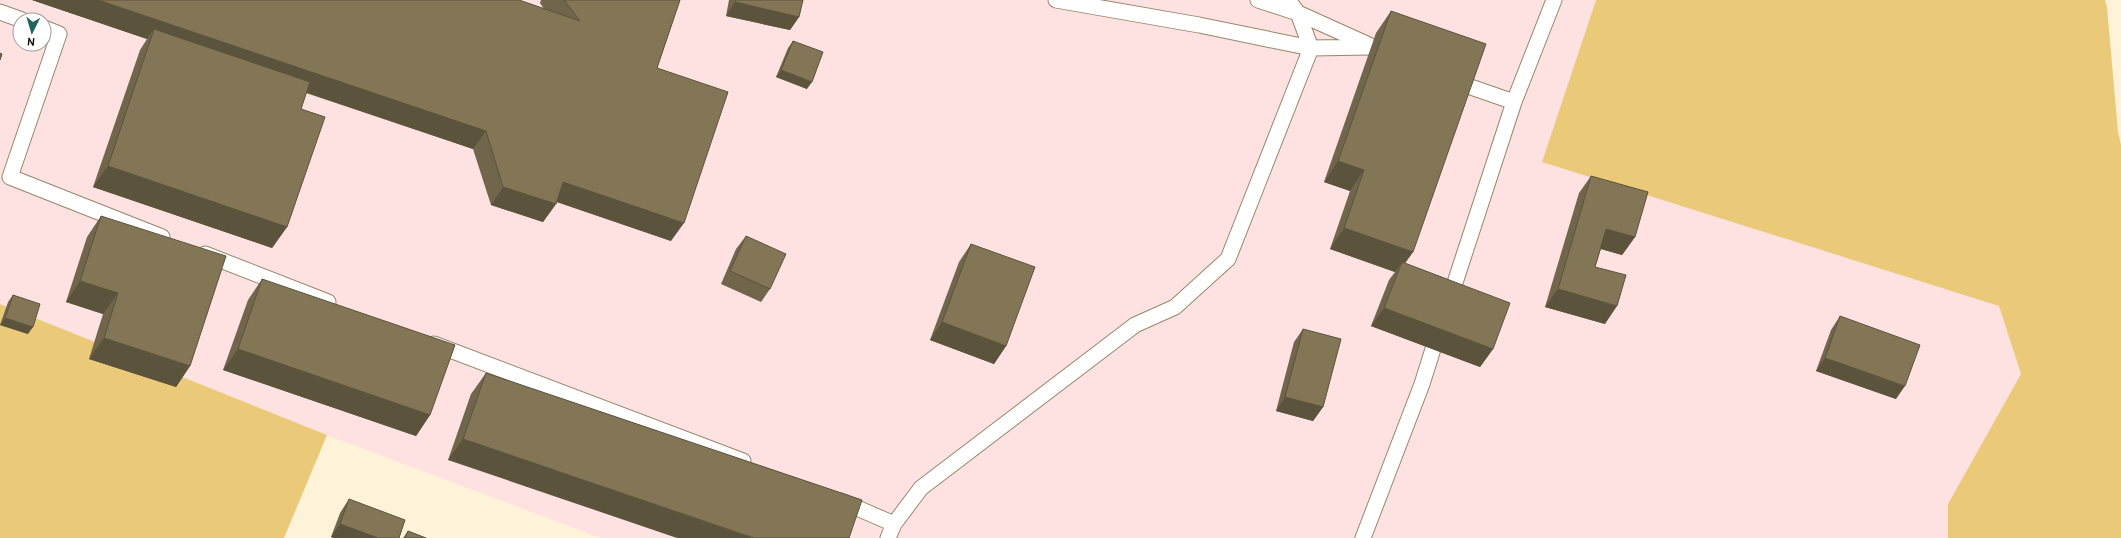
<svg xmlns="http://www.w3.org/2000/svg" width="2121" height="538" font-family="Cabin,sans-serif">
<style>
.industrial{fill:#fde2e1;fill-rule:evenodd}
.green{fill:#eac979}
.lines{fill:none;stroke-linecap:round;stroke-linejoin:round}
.lane-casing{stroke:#958869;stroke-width:17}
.lane{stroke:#fff;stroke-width:15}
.wall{fill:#71654b}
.shaded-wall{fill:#5c533d}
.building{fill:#837657;stroke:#5c533d}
</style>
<rect width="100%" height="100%" fill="#fef3d8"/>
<path class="industrial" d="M 0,0 L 1596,0 L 1543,162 L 1999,306 L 2021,374 L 1948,504 L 1948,538 L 601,538 L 327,435 L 0,304 ZM 20,20 L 44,20 L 44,44 L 20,44 Z"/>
<path class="green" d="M 1596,0 L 2105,0 L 2107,7 L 2118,132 L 2121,145 L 2121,538 L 1948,538 L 1948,504 L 2021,374 L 1999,306 L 1542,162 Z
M 0,304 L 327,435 L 284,538 L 0,538 Z"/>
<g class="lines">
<g class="lane-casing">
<path id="lane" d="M 1056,0 L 1199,25 L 1311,48 L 1371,47
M 1258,0 L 1298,13 L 1369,45
M 0,12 L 22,20
M 44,28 L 59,34 L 10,177 L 162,237
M 1465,85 L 1514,102
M 205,254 L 328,302
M 1449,301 L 1514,102 L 1554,0
M 434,344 L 743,461
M 841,501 L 894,524
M 888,538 L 894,524 L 921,488 L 1135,325 L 1175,307 L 1228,259 L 1311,48 L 1298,13 L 1288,0
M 1363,538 L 1422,384 L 1433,349"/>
</g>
<use href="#lane" class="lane"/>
</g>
<path class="wall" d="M 32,0 L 519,0 L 544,9 L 540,3 L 541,0 L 680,0 L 657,68 L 671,241 L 557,202 L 556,204 L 543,222 L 491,205 L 473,149 L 306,93 L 301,109 L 287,227 L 272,248 L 93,187 L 140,50 L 147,39 Z
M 729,0 L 803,0 L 799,17 L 790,30 L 726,16 Z
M 1391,11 L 1413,252 L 1405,263 L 1493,349 L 1480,367 L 1371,326 L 1389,280 L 1395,272 L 1330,249 L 1350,191 L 1324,182 L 1376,33 Z
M 793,41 L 807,89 L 776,77 L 788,48 Z
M 1591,176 L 1635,237 L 1622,255 L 1601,249 L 1595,267 L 1605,324 L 1545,307 L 1579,193 Z
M 101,216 L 190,366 L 176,387 L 89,359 L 103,314 L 66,302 L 87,237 Z
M 746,236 L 770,289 L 761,302 L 721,284 L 736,249 Z
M 971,244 L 1006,346 L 994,364 L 930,340 L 959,262 Z
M 262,279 L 430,415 L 416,436 L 223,370 L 248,300 Z
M 13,295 L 28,334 L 0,325 L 8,302 Z
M 1840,316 L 1896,399 L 1816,371 L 1831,330 Z
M 1303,329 L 1323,407 L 1313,421 L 1276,411 L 1294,342 Z
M 486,373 L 862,500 L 448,460 L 471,394 Z
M 349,499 L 399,538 L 331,537 L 340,513 Z
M 408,531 L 426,538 L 403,538 Z"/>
<path class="shaded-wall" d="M 32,0 L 98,0 L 486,131 L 473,149 L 151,40 L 154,29 L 147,39 Z
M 735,2 L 799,17 L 790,30 L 726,16 Z
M 781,70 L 812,82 L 807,89 L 776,77 Z
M 1338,161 L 1364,170 L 1350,191 L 1324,182 Z
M 108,166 L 287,227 L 272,248 L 93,187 Z
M 563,182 L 684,223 L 671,241 L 551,200 Z
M 503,187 L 556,204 L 543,222 L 491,205 Z
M 1344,228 L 1413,252 L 1398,273 L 1402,262 L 1395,272 L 1330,249 Z
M 1606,229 L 1635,237 L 1622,255 L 1594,247 Z
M 80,281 L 118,293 L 103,314 L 66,302 Z
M 1558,289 L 1617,306 L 1605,324 L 1545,307 Z
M 1384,308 L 1493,349 L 1480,367 L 1371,326 Z
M 5,318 L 33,327 L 28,334 L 0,325 Z
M 942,322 L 1006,346 L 994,364 L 930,340 Z
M 104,338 L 190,366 L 176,387 L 89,359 Z
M 238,349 L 430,415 L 416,436 L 223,370 Z
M 1825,358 L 1905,386 L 1896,399 L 1816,371 Z
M 1285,397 L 1323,407 L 1313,421 L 1276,411 Z
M 463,439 L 754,538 L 677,538 L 448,460 Z
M 340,524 L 378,538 L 333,538 L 331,537 Z"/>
<path class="building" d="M 98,0 L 519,0 L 580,21 L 564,0 L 680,0 L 657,68 L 728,92 L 684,223 L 563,182 L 556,204 L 503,187 L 486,131 Z
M 735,0 L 803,0 L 799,17 L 735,2 Z
M 1391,11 L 1486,44 L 1413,252 L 1344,228 L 1364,170 L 1338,161 Z
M 154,29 L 310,82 L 301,109 L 325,117 L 287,227 L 108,166 Z
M 793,41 L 823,52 L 812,82 L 781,70 Z
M 0,53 L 2,54 L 0,60 Z
M 1591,176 L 1648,192 L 1635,237 L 1606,229 L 1595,267 L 1626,275 L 1617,306 L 1558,289 Z
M 101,216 L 226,256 L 190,366 L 104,338 L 118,293 L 80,281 Z
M 746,236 L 786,254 L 770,289 L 730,271 Z
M 971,244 L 1035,267 L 1006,346 L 942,322 Z
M 1402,262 L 1510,303 L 1493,349 L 1384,308 Z
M 262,279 L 455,345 L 430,415 L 238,349 Z
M 13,295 L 40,304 L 33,327 L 5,318 Z
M 1840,316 L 1920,345 L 1905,386 L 1825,358 Z
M 1303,329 L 1341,339 L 1323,407 L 1285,397 Z
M 486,373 L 862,500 L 849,538 L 754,538 L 463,439 Z
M 349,499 L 405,520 L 399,538 L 378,538 L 340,524 Z
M 408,531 L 426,538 L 405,538 Z"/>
<g transform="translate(32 32) rotate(185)"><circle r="19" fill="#ffffff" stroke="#9f9d9a"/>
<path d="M0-3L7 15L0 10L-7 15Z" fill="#1e665b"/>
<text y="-6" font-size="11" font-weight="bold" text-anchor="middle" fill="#0f0b02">N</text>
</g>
</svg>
